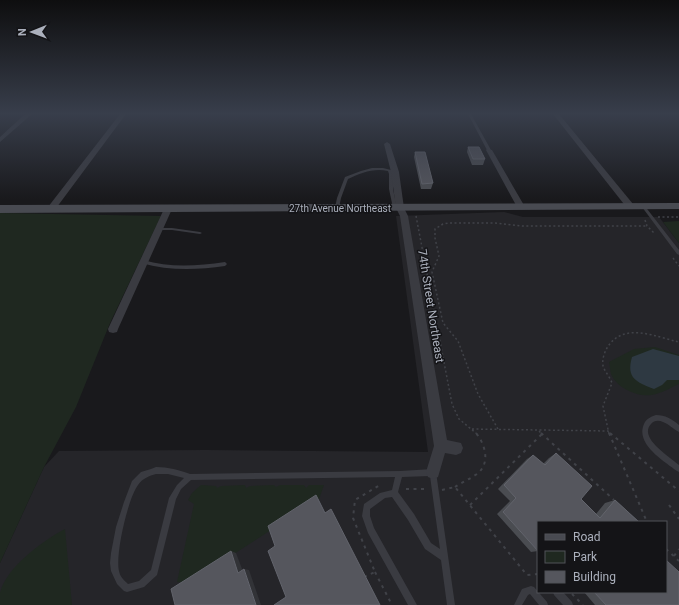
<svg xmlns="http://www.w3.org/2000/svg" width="679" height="605" font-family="Roboto,sans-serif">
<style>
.built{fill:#252529;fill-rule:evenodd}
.green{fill:#1f2820}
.water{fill:#2e3942}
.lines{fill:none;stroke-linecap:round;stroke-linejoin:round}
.path-far1{stroke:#404248;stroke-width:1.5;stroke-dasharray:2 2.5;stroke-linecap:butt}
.path{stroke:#404248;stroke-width:2;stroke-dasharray:3 4.5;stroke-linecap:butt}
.lane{fill:#3a3b41;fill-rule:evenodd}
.street{fill:#3a3b41;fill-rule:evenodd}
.secondary{fill:#484a51;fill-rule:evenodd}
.wall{fill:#4a4c51}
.shaded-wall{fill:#323337}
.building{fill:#55565d;stroke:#62646c}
.labels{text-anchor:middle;stroke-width:3;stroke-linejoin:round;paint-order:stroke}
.far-street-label{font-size:10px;fill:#abb0bc;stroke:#141417}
.street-label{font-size:12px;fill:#abb0bc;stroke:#141417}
</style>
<rect width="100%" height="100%" fill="#19191c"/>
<path class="built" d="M 504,212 L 523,217 L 659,217 L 679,243 L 679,605 L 0,605 L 0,563 L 44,467 L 59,451 L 205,450 L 428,452 L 396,216 ZM 538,522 L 666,522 L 666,592 L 538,592 Z"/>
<path class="green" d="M 0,213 L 161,216 L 110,323 L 76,407 L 44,467 L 0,563 Z
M 679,221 L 679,243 L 663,222 Z
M 655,347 L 679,355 L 679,384 C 672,387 664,392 656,394 C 641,399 617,389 611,374 C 610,370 610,366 609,362 L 634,349 Z
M 201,485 L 216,486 L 217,488 L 221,486 L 245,485 L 246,488 L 250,486 L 274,485 L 276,487 L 280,485 L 304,485 L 306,488 L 309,485 L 324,485 L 319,499 L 189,583 L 177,582 L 194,504 L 188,500 L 192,493 Z
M 65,529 L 72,605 L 0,605 C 0,601 0,596 0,593 C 6,567 44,540 65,529 Z"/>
<path class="water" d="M 653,349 L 679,356 L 679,380 L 667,380 L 662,385 L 654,389 C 636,382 626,378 632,357 Z"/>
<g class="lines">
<path class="path-far1" d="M 416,216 L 452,404 L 459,419 L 477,434
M 658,217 L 679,217
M 645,220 L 647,226 L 655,234
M 673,258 L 679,266
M 472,429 L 608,431 L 611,434
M 498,429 L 478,394 L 458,341 L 443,323 L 432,272 L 439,256 L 435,238 L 435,229 L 443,224 L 449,223 L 494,223 L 522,226 L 647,226
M 539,431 L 542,434
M 609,434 L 603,406 L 612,383 C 610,377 605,372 603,366 C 602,360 604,353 607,348 C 623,321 656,337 679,342"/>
<path class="path" d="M 541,433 L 614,500
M 609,433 L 647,522
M 610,433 L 679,491
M 455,487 C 462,482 470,479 477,474 C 491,463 485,444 476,433
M 406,489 L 428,489
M 442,490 L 455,487 L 527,575 L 538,574
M 470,505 L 542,434
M 669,505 L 679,519
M 666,549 L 679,561
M 674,556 L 679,549
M 375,572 L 392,605
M 364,577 L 375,572 L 353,518 L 355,500 L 380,485
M 572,594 L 583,605"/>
<path class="lane" d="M 468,114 L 471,114 L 491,150 L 490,151 L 487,150 Z
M 372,168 L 383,168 L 391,170 L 393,174 L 393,189 L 397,208 L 396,209 L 395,209 L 393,208 L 389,189 L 389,174 L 388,171 C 373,168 361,173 348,179 L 341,198 L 339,208 L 337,209 L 336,209 L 335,208 L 337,198 L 345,177 L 361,171 Z
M 642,205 L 644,205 L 679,250 L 679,255 L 677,254 L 642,207 Z
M 157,228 L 172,228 L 200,232 L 202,233 L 200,234 L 172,230 L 157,230 Z
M 143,260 C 170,268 197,266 225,262 L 227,264 L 225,266 C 197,270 169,271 141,263 L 141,262 Z
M 656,415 C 665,415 672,419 679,425 L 679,432 C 673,429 669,424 663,422 C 659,420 654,420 651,424 C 638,438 670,457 679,465 L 679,472 L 677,471 C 664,461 635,444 644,424 C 646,419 650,417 656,415 Z
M 156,467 C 168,467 179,470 190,474 L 400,471 L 433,469 L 435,470 L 436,472 L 455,605 L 447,605 L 441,560 L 425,549 L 408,520 L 392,497 L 385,498 L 370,509 L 370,516 L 374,528 L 417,605 L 408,605 L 368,533 L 362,516 L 364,504 L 380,493 L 392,490 L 395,477 L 191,480 L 181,489 L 176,499 L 157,575 L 144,587 L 127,592 L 124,591 L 117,584 L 111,571 L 110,563 L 111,553 L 116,527 L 124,502 L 132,481 L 141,472 L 151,469 ZM 156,474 L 168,474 L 184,478 L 177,485 L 169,498 L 151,570 L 139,581 L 128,584 C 124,580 120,577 119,571 C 115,555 128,498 138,485 C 143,478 149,476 156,474 ZM 430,476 L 440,549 L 431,543 L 414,514 L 398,492 L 402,477 Z
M 531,586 L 534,587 L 547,602 L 548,605 L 539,605 L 530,594 L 528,595 L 522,605 L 514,605 L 522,589 Z
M 553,592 L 563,592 L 572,602 L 573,605 L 563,605 L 554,595 Z"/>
<path class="street" d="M 25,114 L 32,114 L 0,142 L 0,137 Z
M 120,114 L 126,114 L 54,211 L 48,211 L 48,207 Z
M 553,114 L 559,114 L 633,204 L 633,208 L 627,208 Z
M 387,142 L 390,144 L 399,172 L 404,208 L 408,216 L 447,440 L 461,443 L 463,448 L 461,453 L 456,455 L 445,453 L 438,477 L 433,479 L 428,477 L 426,472 L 434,446 L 400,216 L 396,208 L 391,172 L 384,144 Z
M 487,149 L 492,150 L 525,207 L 524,209 L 518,209 L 517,207 L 486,150 Z
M 168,206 L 172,209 L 118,329 L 117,332 L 113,333 L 109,332 L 108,329 L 164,209 Z"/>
<path class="secondary" d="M 679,203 L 679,209 L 0,213 L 0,205 Z"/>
</g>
<path class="wall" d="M 468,147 L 485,159 L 483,165 L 472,165 L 467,152 Z
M 415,152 L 433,183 L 431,189 L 421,189 L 414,157 Z
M 556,453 L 581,499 L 596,514 L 605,503 L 615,500 L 639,522 L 538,522 L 538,551 L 531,552 L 497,514 L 510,501 L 498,489 L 527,459 L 533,455 L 543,464 L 549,458 Z
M 584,592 L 666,592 L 679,605 L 595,605 Z"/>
<path class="shaded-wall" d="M 231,551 L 236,553 L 244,574 L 238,573 Z
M 244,569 L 249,570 L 261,605 L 256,605 Z"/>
<path class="building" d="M 468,147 L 479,147 L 485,159 L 473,159 Z
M 415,152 L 425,152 L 433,183 L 422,184 Z
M 556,453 L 592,486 L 581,499 L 600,518 L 615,500 L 639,522 L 538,522 L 538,551 L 503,512 L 516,498 L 504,485 L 533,455 L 545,465 Z
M 316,495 L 325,513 L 331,509 L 380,605 L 274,605 L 286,597 L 268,551 L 275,546 L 268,526 Z
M 231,551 L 238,573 L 244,569 L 256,605 L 175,605 L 171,589 Z
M 666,560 L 679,572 L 679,605 L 606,605 L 594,592 L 666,592 Z"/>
<linearGradient id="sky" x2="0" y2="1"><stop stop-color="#0e0e0f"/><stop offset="0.57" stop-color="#383e4b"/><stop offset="1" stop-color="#383e4b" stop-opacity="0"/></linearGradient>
<rect width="679" height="199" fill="url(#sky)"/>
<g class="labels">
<g class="far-street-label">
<text x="340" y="212">27th Avenue Northeast</text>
</g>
<g class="street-label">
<text transform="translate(431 306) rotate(81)" y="4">74th Street Northeast</text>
</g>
</g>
<rect x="537" y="521" width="130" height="72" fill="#141417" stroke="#505259"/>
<rect x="545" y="534" width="20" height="6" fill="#484a51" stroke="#505259"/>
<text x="573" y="541" font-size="12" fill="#abb0bc">Road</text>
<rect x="545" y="551" width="20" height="12" fill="#1f2820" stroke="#505259"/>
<text x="573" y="561" font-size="12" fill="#abb0bc">Park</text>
<rect x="545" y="571" width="20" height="12" fill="#55565d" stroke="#505259"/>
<text x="573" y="581" font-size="12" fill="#abb0bc">Building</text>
<g transform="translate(32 32) rotate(269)" stroke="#141417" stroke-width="3" paint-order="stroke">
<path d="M0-3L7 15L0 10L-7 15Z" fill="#abb0bc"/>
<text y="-6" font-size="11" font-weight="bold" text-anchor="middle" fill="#abb0bc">N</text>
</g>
</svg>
